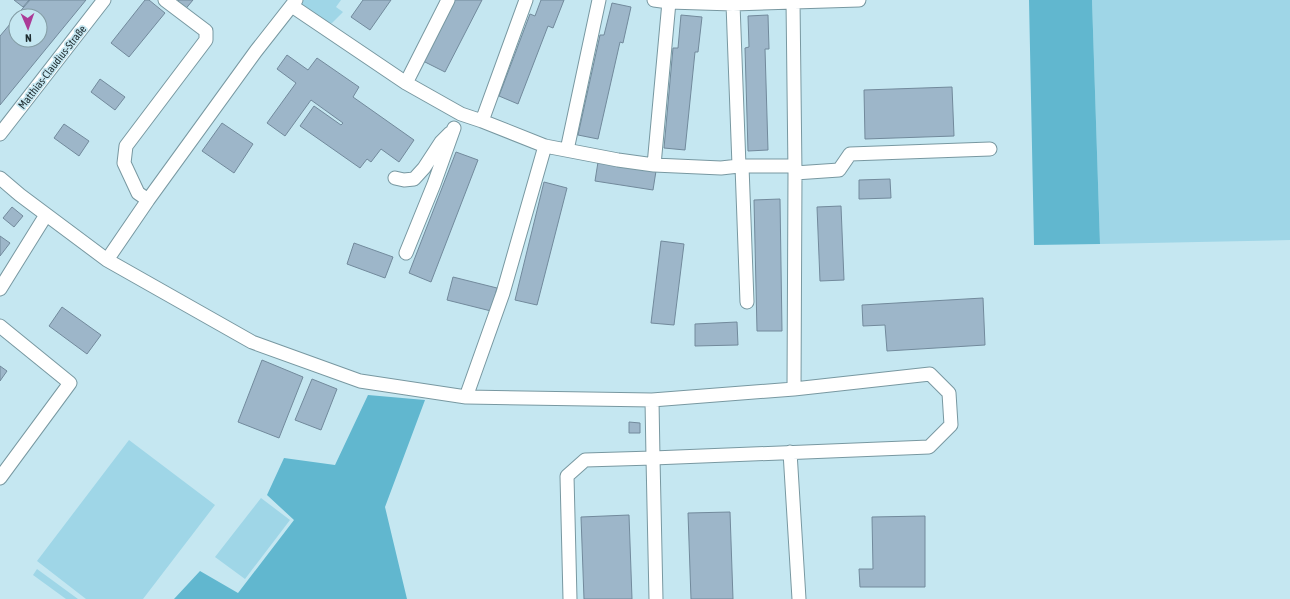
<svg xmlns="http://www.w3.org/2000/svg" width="1290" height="599" font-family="'Asap Condensed',sans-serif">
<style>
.green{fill:#9fd6e7}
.forest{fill:#61b7cf}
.building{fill:#9db6c9;stroke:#728a9c}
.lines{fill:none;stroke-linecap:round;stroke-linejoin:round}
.minor-casing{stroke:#7898a1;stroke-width:15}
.minor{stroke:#fff;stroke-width:13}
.labels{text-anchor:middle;stroke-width:3.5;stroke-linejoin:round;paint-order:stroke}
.street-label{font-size:11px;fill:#1f2c30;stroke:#c5e7f1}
</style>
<rect width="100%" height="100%" fill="#c5e7f1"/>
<path class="green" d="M 301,0 L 341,0 L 336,7 L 343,12 L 332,23 L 323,24 L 302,8 Z
M 1092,0 L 1290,0 L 1290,240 L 1100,244 Z
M 129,440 L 215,505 L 143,599 L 86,599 L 37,561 Z
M 261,498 L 290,520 L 245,579 L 215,557 Z
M 37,569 L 78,599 L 66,599 L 33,575 Z"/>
<path class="forest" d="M 1029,0 L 1092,0 L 1100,244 L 1034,245 Z
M 368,395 L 425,400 L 385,507 L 407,599 L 174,599 L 200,571 L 238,593 L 294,520 L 267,495 L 284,458 L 335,465 Z"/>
<path class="building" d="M 14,0 L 29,0 L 23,7 Z
M 30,0 L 86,0 L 0,105 L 0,36 L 16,17 L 16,40 L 40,40 L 40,16 L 16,16 Z
M 145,0 L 149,0 L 165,13 L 129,57 L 111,43 Z
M 179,0 L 193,0 L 183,12 L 175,5 Z
M 363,0 L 391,0 L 370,30 L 351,17 Z
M 454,0 L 482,0 L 445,72 L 423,61 Z
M 541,0 L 564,0 L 553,28 L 548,26 L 518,104 L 499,96 L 530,14 L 535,16 Z
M 612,3 L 631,7 L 623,43 L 620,42 L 598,139 L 578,135 L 600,35 L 604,35 Z
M 681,15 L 702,17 L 698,52 L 695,52 L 685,150 L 664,148 L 673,48 L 678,48 Z
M 768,15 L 769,49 L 765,49 L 768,150 L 748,151 L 745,48 L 749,47 L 748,16 Z
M 287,55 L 308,70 L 317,58 L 359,87 L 353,97 L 414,140 L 399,162 L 381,149 L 371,162 L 367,159 L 360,168 L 300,126 L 314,106 L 341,125 L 343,123 L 311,100 L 285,136 L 267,123 L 296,83 L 277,69 Z
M 100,79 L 125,97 L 115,110 L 91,92 Z
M 952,87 L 954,136 L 865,139 L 864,90 Z
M 222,123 L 253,144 L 234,173 L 202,151 Z
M 64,124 L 89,141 L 79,156 L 54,138 Z
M 456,152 L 478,160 L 431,282 L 409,273 Z
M 598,162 L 656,171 L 653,190 L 595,181 Z
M 890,179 L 891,198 L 859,199 L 859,180 Z
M 544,182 L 567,188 L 537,305 L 515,300 Z
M 780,199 L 782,331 L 757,331 L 754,200 Z
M 841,206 L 844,280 L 820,281 L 817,207 Z
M 12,207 L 23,216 L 14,227 L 3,218 Z
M 0,236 L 10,243 L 0,256 Z
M 661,241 L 684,244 L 674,325 L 651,323 Z
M 354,243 L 393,257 L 385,278 L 347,264 Z
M 453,277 L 497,288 L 491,311 L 447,300 Z
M 983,298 L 985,345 L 887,351 L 885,325 L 863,326 L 862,305 Z
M 62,307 L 101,335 L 87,354 L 49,326 Z
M 737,322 L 738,345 L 695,346 L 695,324 Z
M 262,360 L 303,377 L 279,438 L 238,422 Z
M 0,366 L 7,371 L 0,381 Z
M 312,379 L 337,389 L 321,430 L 295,420 Z
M 629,422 L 640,423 L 640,433 L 629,433 Z
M 730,512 L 733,599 L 691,599 L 688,513 Z
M 629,515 L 632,599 L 584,599 L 581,517 Z
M 925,516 L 925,587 L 860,587 L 859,569 L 873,569 L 872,517 Z"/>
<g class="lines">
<g class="minor-casing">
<path id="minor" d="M 654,0 L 669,2 L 733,4 L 859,0
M 793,0 L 795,173 L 794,389
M 733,4 L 739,166
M 292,6 L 406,83 L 461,114 L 482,121 L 545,146 L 618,160 L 654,165 L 721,168 L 739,166 L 795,166
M 406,83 L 448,0
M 482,121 L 526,0
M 0,134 L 104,0
M 567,150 L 599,0
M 654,165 L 669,2
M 742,166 L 747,302
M 795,173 L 839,170 L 850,154 L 990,149
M 0,178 L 20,195 L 107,260 L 252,342 L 360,381 L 466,397 L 652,400 L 794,389 L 930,374 L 949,393 L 951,425 L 929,447 L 653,458 L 652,400
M 395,178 L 404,180 L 414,179 L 424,168 L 441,142 L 450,133
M 148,200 L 138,193 L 124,163 L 126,146 L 206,40 L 206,31 L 165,0
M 406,253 L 434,184 L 454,128
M 107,260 L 148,200 L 256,51 L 296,0
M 0,289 L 46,215
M 0,326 L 70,383 L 0,478
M 466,397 L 503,293 L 545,146
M 790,452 L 799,599
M 570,599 L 567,476 L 585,460 L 653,458 L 656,599"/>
</g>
<use href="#minor" class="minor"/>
</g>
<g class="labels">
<g class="street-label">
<text transform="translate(52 67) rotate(-52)" y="4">Matthias-Claudius-Straße</text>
</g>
</g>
<g transform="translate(28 28) rotate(178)"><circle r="19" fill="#c5e7f1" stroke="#839ca4"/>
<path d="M0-3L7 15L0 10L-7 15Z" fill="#ab3b97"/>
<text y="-6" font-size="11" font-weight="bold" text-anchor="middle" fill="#1f2c30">N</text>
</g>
</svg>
